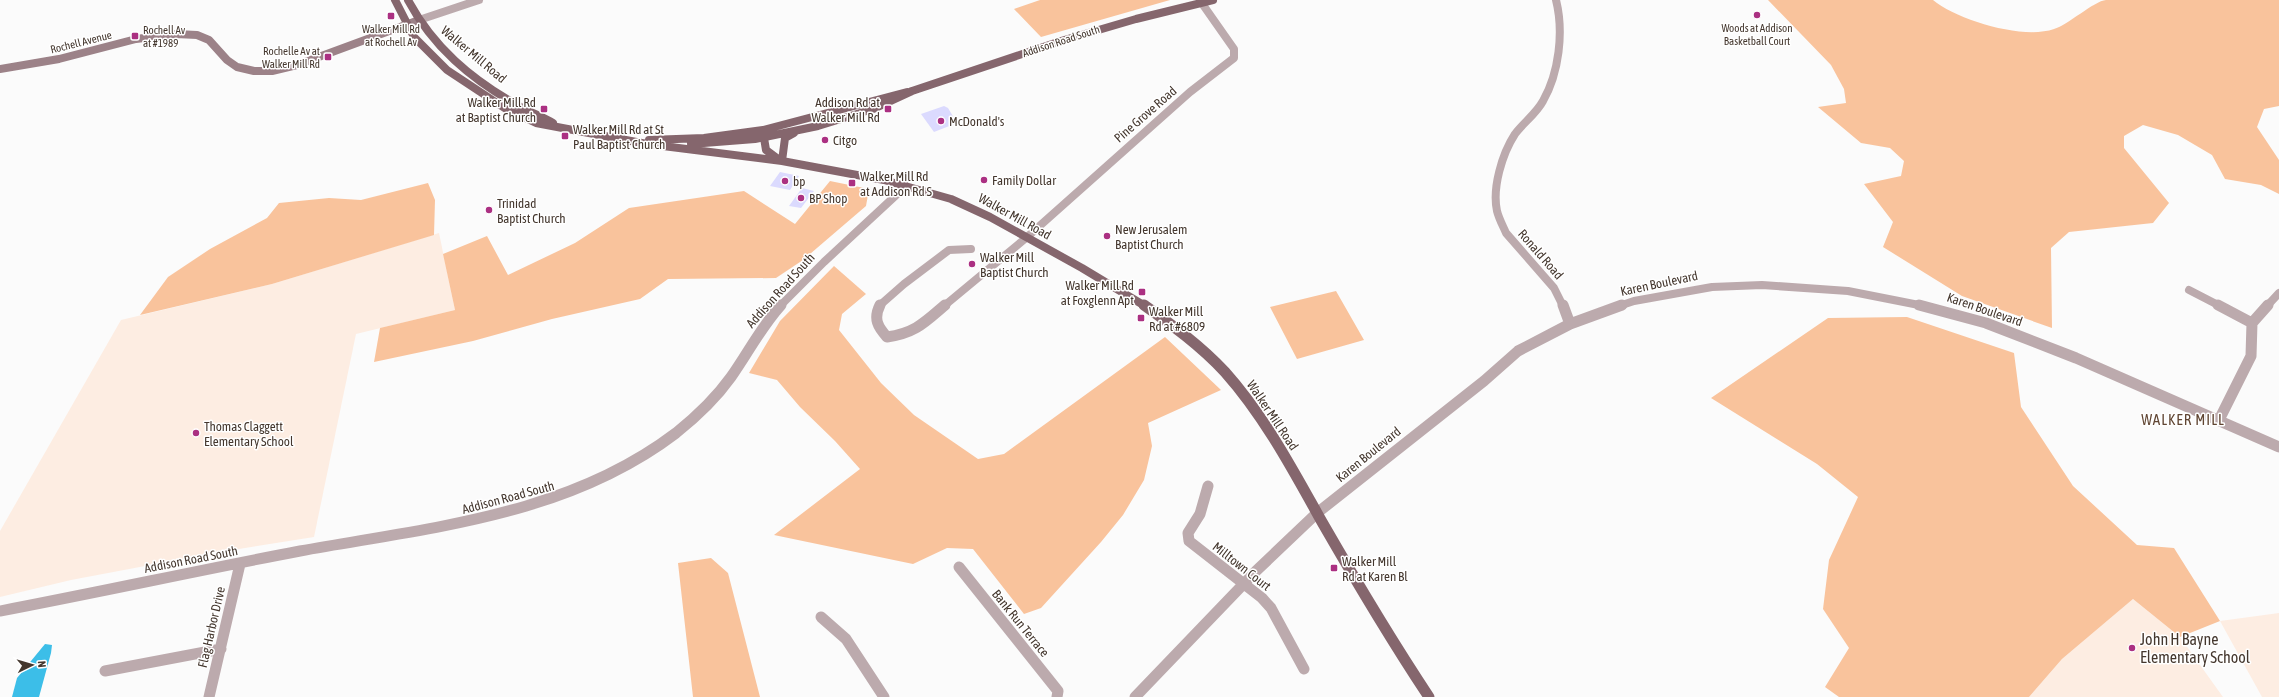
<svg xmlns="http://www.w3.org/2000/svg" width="2279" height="697" font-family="'Asap Condensed',sans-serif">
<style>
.built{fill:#fdede2}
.green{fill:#f9c39c}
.water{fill:#3cbee8}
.building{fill:#dbdafe}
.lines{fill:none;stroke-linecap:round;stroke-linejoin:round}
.street-far1{stroke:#bcaaad;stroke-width:8}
.street{stroke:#bcaaad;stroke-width:11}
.secondary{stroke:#9c8288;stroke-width:8}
.primary-far1{stroke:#85666d;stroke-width:8}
.primary{stroke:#85666d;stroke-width:11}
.poi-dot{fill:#ab3082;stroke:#fff;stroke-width:1.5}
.labels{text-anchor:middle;stroke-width:3;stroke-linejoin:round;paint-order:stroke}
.far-poi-label{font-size:11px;fill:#44372e;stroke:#fff}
.far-street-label{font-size:11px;fill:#44372e;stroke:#fff}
.street-label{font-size:13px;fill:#44372e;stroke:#fff}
.poi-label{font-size:13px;fill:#44372e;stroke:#fff;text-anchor:start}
.quarter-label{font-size:15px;letter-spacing:1px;fill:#604532;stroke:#fff}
.near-poi-label{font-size:16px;fill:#44372e;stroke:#fff;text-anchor:start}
</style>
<rect width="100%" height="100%" fill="#fbfbfb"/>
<path class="built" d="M 439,233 L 455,310 L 356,334 L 314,537 L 214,553 L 71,580 L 0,597 L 0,531 L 121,320 L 272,284 Z
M 2133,599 L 2180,637 L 2223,697 L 2029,697 L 2062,659 Z
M 2279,613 L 2279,697 L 2262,697 L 2220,621 Z"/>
<path class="green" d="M 1040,0 L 1170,0 L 1041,37 L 1014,9 Z
M 1768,0 L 1933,0 C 1957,20 2023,40 2054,29 C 2068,25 2094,1 2106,0 C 2163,0 2222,0 2279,0 L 2279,106 L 2264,109 L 2257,127 L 2279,160 L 2279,194 L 2261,185 L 2225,179 L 2212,155 L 2178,135 L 2143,125 L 2124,136 L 2124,148 L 2169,203 L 2153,223 L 2069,232 L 2051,248 L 2052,328 L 1962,296 L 1883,247 L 1893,222 L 1864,184 L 1901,176 L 1904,161 L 1890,148 L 1861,143 L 1818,107 L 1846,103 L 1844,89 L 1831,65 Z
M 830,181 L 869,189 L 866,206 L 803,260 L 776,278 L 668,279 L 640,299 L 552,319 L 473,341 L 374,362 L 380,328 L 455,310 L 443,254 L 487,236 L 508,275 L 575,243 L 629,208 L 744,191 L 795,224 Z
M 428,183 L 435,200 L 434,235 L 272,284 L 140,315 L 168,277 L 210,249 L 267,218 L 279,203 L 329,198 L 361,200 Z
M 834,266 L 866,294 L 842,314 L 839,330 L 881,383 L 914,415 L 978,459 L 1004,454 L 1165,337 L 1221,390 L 1148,423 L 1152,446 L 1144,480 L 1123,515 L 1101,542 L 1041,608 L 1024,614 L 973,549 L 947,548 L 913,564 L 774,535 L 860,469 L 835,441 L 800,407 L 777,380 L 749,373 L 780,321 Z
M 1336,291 L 1364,340 L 1297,359 L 1270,307 Z
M 1907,317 L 2014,353 L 2021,407 L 2073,486 L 2137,545 L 2174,548 L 2220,621 L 2180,637 L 2133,599 L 2062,659 L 2029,697 L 1839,697 L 1825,687 L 1849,648 L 1823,609 L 1829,560 L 1858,497 L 1817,464 L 1711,398 L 1828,318 Z
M 711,558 L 728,573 L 760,697 L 693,697 L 678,563 Z"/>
<path class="water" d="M 45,644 L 52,645 L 51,653 L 39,697 L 12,697 L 17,678 Z"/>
<path class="building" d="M 944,106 L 948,108 L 957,123 L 934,132 L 921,114 Z
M 780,172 L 799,176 L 790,190 L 770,186 Z
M 802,188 L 814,191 L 801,208 L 789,206 Z"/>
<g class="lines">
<path class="street-far1" d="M 1556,0 C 1564,32 1559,73 1543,101 C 1536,114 1523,123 1515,134 C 1502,154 1492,188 1497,211 C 1499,219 1503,226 1506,233 L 1554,288 L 1563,306
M 419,20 L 479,0
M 2189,290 L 2220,306
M 780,306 L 824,262 L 906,186
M 879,306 L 904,284 L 949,250 L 971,249
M 944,306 L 1026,238 L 1190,92 L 1234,58 L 1234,49 L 1201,2
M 1619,306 L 1634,301 L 1712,287 L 1762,285 L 1848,291 L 1924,306
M 2267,306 L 2279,293"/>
<path class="street" d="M 880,305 C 873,319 878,327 887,337 C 915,333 924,323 945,305
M 1563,305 L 1570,324
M 1919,305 L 1986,323 L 2076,358 L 2279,447
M 2218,305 L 2252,323 L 2251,356 L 2219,420
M 2252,323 L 2268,305
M 1208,486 L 1200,514 L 1188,533 L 1189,541 L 1262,598 L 1271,608 L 1304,669
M 959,567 L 1058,691 L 1057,697
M 0,611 C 100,592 200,570 300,551 C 431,527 567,516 676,433 C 696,417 716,398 731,377 C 748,353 761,327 781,305
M 821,617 L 846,639 L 884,697
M 105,671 L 221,649
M 209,697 L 240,564
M 1135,697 L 1256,571 L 1317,513 L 1484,381 L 1518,351 L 1570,324 L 1622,305"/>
<path class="secondary" d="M 0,69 L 59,59 L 136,39 L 176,34 L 197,35 L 209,40 L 227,60 L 237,67 L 254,71 L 272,71 L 297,65 L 419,20"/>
<path class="primary-far1" d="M 395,0 L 414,37 L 447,70 L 506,109 L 536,123 L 647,144 L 782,161 L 884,180 L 951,199 L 990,217 L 1082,268 L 1145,306
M 408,0 C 433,47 471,79 517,105 C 529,112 541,116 553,123
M 763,132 L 766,150 L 778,159
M 649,140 L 704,138 L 763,130 L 907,92
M 691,144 L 755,139 L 818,126 L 873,109 L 912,91 L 1061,41 L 1136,19 L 1213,0
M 782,161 L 785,138 L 794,133"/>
<path class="primary" d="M 1144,305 C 1172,325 1201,346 1225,372 C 1265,417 1293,470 1322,522 C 1356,581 1391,640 1429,697"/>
</g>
<g class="poi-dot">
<circle cx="1757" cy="15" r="4"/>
<rect x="387" y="12" width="8" height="8" rx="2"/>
<rect x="131" y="32" width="8" height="8" rx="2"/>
<rect x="324" y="53" width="8" height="8" rx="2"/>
<rect x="540" y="105" width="8" height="8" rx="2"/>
<rect x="884" y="105" width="8" height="8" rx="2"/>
<circle cx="941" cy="121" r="4"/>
<rect x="561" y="132" width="8" height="8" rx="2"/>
<circle cx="825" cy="140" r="4"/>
<circle cx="984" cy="180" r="4"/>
<circle cx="785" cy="181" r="4"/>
<rect x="848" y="179" width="8" height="8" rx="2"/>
<circle cx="801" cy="198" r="4"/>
<circle cx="489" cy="210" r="4"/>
<circle cx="1107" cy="236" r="4"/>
<circle cx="972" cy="264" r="4"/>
<rect x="1138" y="288" width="8" height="8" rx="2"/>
<rect x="1137" y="314" width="8" height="8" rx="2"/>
<circle cx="196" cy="433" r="4"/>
<rect x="1330" y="564" width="8" height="8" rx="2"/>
<circle cx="2132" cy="648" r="4"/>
</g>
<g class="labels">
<g class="far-poi-label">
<text x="1757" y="32">Woods at Addison<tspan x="1757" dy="13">Basketball Court</tspan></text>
<text x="391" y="33">Walker Mill Rd<tspan x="391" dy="13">at Rochell Av</tspan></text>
<text x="143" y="34" text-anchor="start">Rochell Av<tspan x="143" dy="13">at #1989</tspan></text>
<text x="320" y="55" text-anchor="end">Rochelle Av at<tspan x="320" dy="13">Walker Mill Rd</tspan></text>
</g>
<g class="far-street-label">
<text transform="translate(1061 41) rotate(-18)" y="4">Addison Road South</text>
<text transform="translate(81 42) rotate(-14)" y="4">Rochell Avenue</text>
</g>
<g class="street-label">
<text transform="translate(474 54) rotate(40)" y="5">Walker Mill Road</text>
<text transform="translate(1145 114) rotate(-41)" y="5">Pine Grove Road</text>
<text transform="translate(1015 216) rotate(29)" y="5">Walker Mill Road</text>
<text transform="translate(1541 254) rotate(49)" y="5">Ronald Road</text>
<text transform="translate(1659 283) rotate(-12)" y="5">Karen Boulevard</text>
<text transform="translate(780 290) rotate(-48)" y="5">Addison Road South</text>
<text transform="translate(1985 309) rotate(19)" y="5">Karen Boulevard</text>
<text transform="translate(1273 415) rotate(56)" y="5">Walker Mill Road</text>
<text transform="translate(1368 454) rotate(-39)" y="5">Karen Boulevard</text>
<text transform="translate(508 497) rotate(-15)" y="5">Addison Road South</text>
<text transform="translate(191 559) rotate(-11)" y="5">Addison Road South</text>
<text transform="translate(1242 566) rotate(38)" y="5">Milltown Court</text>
<text transform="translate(1021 623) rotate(51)" y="5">Bank Run Terrace</text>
<text transform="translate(211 627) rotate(-77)" y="5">Flag Harbor Drive</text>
</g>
<g class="poi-label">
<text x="536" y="107" text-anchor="end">Walker Mill Rd<tspan x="536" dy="15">at Baptist Church</tspan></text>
<text x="880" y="107" text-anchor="end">Addison Rd at<tspan x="880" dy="15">Walker Mill Rd</tspan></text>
<text x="949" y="126">McDonald's</text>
<text x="573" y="134">Walker Mill Rd at St<tspan x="573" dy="15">Paul Baptist Church</tspan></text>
<text x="833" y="145">Citgo</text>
<text x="860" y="181">Walker Mill Rd<tspan x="860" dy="15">at Addison Rd S</tspan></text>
<text x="992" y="185">Family Dollar</text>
<text x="793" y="186">bp</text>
<text x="809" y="203">BP Shop</text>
<text x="497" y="208">Trinidad<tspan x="497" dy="15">Baptist Church</tspan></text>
<text x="1115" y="234">New Jerusalem<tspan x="1115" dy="15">Baptist Church</tspan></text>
<text x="980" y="262">Walker Mill<tspan x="980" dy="15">Baptist Church</tspan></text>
<text x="1134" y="290" text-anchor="end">Walker Mill Rd<tspan x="1134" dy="15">at Foxglenn Apt</tspan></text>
<text x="1149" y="316">Walker Mill<tspan x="1149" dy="15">Rd at #6809</tspan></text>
<text x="204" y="431">Thomas Claggett<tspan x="204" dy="15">Elementary School</tspan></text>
<text x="1342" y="566">Walker Mill<tspan x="1342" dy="15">Rd at Karen Bl</tspan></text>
</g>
<g class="quarter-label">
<text x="2183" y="425">WALKER MILL</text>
</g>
<g class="near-poi-label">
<text x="2140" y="645">John H Bayne<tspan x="2140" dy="18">Elementary School</tspan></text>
</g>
</g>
<g transform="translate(32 665) rotate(85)" stroke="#ffffff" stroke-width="3" paint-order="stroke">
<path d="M0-3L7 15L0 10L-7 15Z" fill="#44372e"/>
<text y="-6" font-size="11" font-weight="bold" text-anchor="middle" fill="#44372e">N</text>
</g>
</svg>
